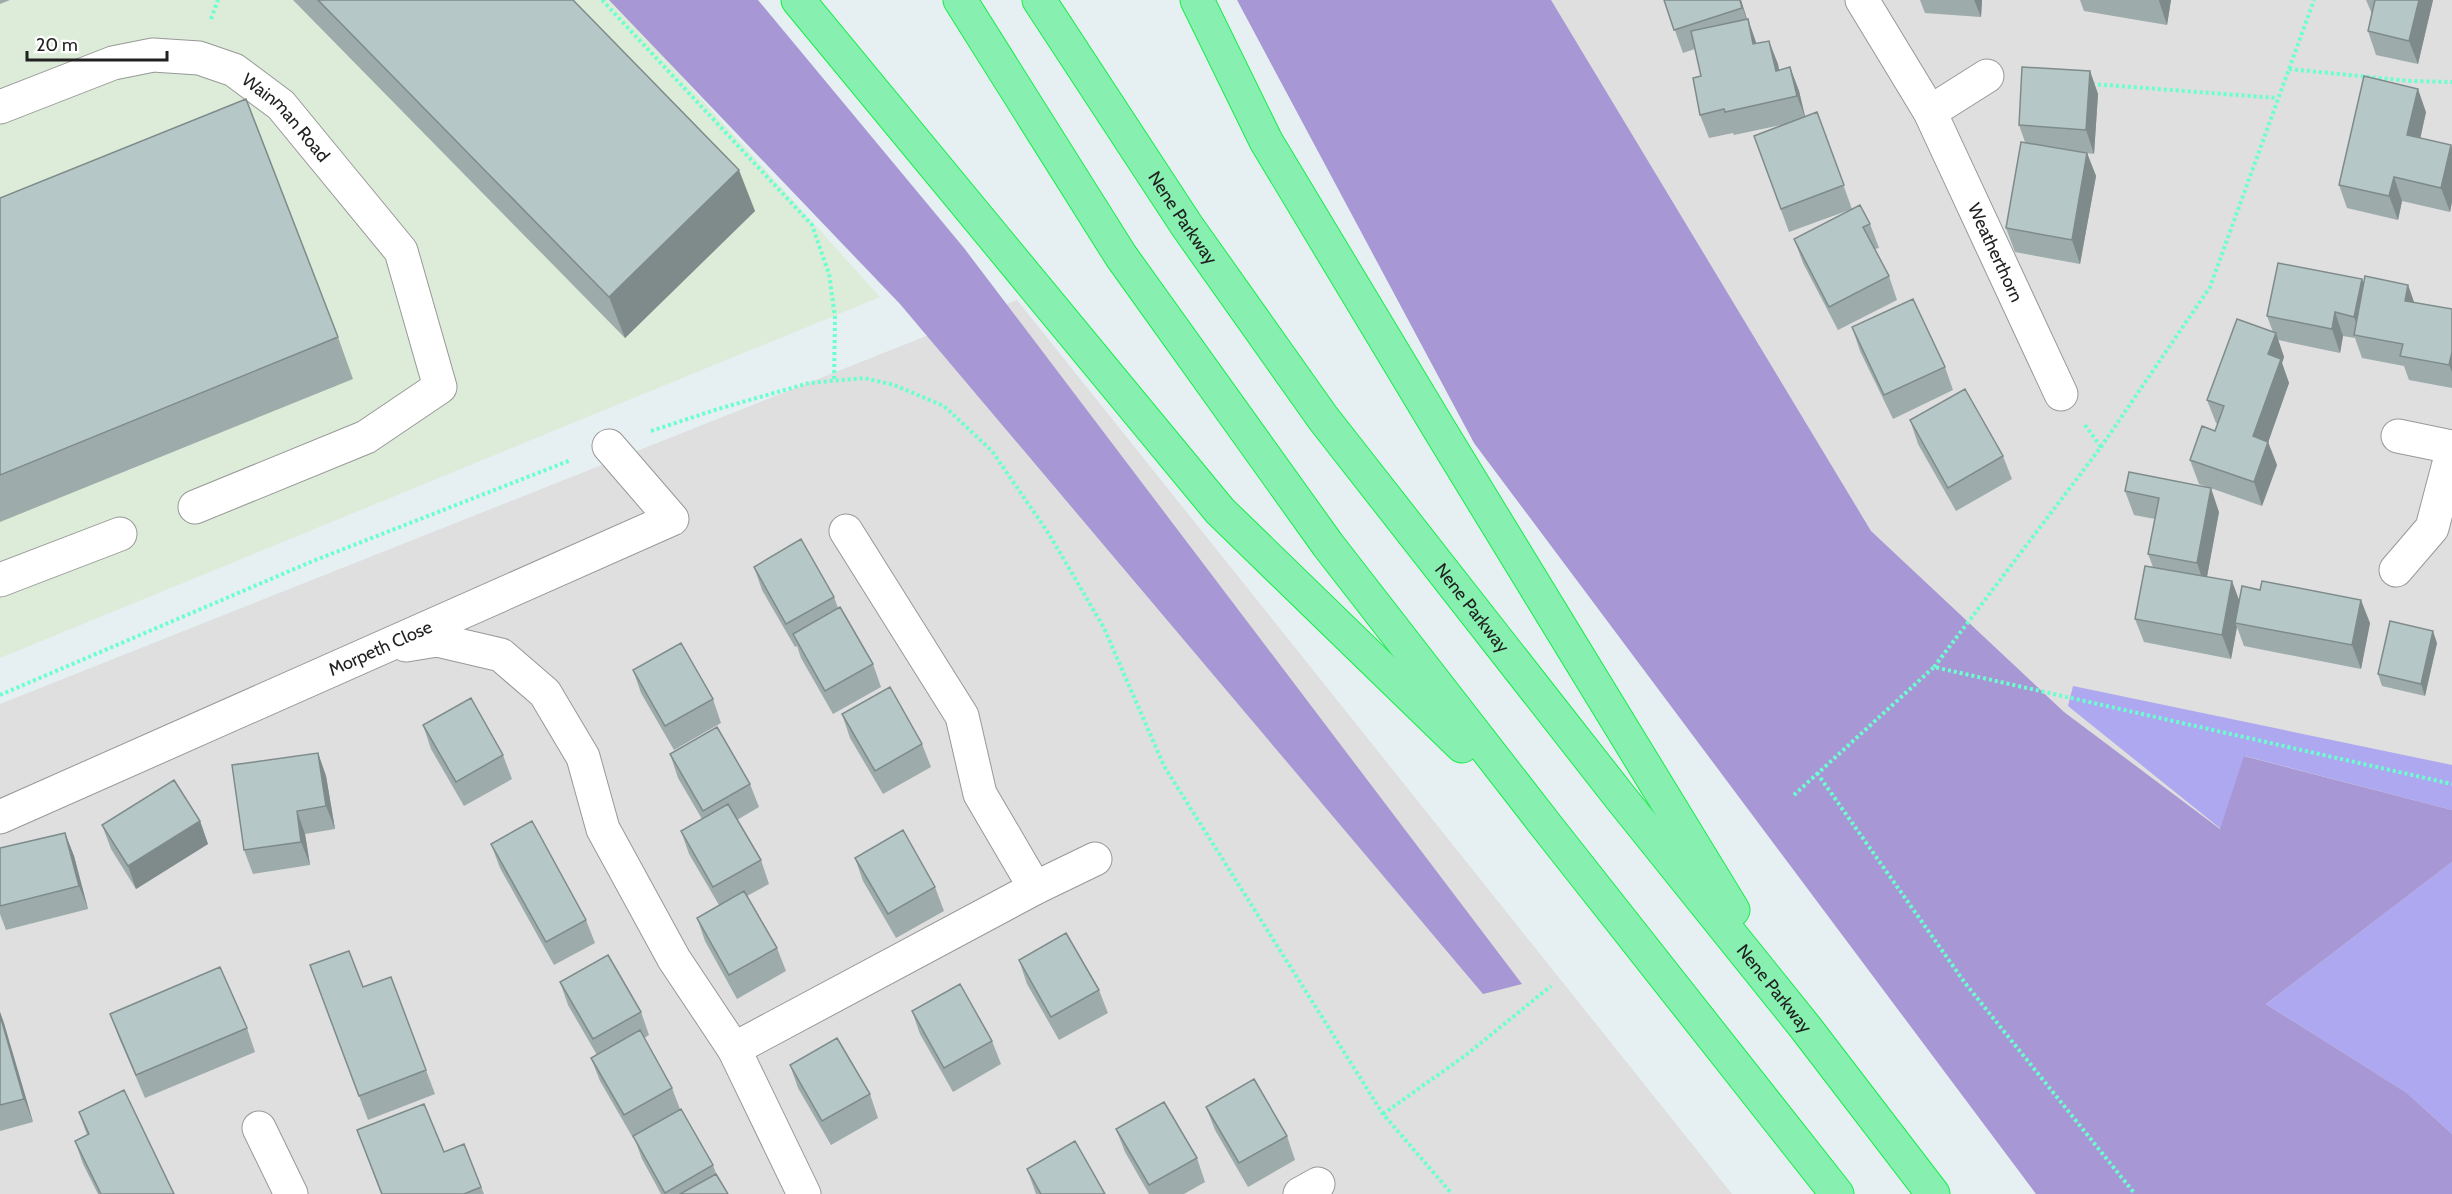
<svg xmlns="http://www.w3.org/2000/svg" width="2452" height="1194" font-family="Cabin,sans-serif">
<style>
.residential{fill:#dedfde}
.industrial{fill:#dcecd8}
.grass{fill:#aea8f0}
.forest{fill:#a897d5}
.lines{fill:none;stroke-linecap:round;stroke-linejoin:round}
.minor-casing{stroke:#989898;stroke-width:35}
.highway-casing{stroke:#17ed48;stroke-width:35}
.path{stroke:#6affcf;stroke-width:4;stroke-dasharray:3 3;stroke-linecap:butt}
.minor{stroke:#fff;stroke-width:33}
.highway{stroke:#87f0b0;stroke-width:33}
.wall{fill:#9dabab}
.shaded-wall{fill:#7f8b8b}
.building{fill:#b6c7c7;stroke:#7f8b8b;stroke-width:1.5}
.labels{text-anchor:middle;stroke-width:4.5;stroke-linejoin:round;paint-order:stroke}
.street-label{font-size:18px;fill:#212121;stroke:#fff}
</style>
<rect width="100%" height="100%" fill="#e6eff2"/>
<path class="residential" d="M 1401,0 L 2452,0 L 2452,1194 Z
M 1017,300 L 1732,1194 L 0,1194 L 0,704 Z"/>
<path class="industrial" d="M 0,0 L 612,0 L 880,297 L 0,658 Z"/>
<path class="grass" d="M 2073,686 L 2452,765 L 2452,810 L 2245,756 L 2221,829 L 2068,706 Z
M 2452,862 L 2452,1134 L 2407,1093 L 2266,1004 Z"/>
<path class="forest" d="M 609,0 L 758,0 L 964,248 L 1522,984 L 1483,994 L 900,304 Z
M 1237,0 L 1551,0 L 1871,531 L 2064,712 L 2220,829 L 2244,756 L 2452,810 L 2452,862 L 2266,1004 L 2407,1093 L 2452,1134 L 2452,1194 L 2036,1194 L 1474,443 Z"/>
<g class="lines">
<g class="minor-casing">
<g id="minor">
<path id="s1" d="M 1862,0 L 1930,112 L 2061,394"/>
<path id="s2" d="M 0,107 L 113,63 L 153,55 L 199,58 L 234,70 L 281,105 L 401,251 L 440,387 L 366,437 L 195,507"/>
<path d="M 1930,112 L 1987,76"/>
<path d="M 2398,436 L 2452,447"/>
<path d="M 846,531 L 962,716 L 980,794 L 1035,888"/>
<path d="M 2396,570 L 2432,528 L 2452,452"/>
<path d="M 0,580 L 120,534"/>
<path d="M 406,645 L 437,640 L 501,655 L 545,693 L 583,757 L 603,829 L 674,959 L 734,1049 L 804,1194"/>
<path id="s3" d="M 0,817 L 672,519 L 609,446"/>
<path d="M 734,1049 L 1035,888 L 1095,859"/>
<path d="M 259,1128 L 291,1194"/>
<path d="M 1300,1194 L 1318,1184"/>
</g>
</g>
<g class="highway-casing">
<g id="highway">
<path d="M 798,0 L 1220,511 L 1462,746"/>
<path d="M 960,0 L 1121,256 L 1328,545 L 1548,828 L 1837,1194"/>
<path id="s4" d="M 1039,0 L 1187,226 L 1323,418 L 1620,797 L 1805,1027 L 1933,1194"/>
<path d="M 1197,0 L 1266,141 L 1441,432 L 1733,910"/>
</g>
</g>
<path class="path" d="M 602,0 L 812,225 L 829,274 L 835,317 L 834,382
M 211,19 L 218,0
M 2289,69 L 2410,81 L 2452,82
M 2092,84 L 2277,98
M 2085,425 L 2101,447
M 651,431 L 718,409 L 809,383 L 864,378 L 894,385 L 944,406 L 992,451 L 1049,534 L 1104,628 L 1164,766 L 1383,1114 L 1452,1194
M 1934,667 L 2101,447 L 2210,287 L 2314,0
M 0,695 L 313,561 L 571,460
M 1817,773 L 1965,983 L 2135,1194
M 1794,795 L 1934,667 L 2452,784
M 1383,1114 L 1466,1055 L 1551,986"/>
<use href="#minor" class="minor"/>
<use href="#highway" class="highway"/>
</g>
<path class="wall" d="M 0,0 L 10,0 L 0,4 Z
M 293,0 L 573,0 L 755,211 L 625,338 Z
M 1664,0 L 1741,0 L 1747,19 L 1756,44 L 1769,41 L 1779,70 L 1790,67 L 1799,91 L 1805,117 L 1817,112 L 1852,209 L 1789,232 L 1754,136 L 1786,124 L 1734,135 L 1733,133 L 1709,138 L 1700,115 L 1701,76 L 1695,49 L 1683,53 Z
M 1920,0 L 1982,0 L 1981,17 L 1925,13 Z
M 2080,0 L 2171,0 L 2167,25 L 2084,11 Z
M 2366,0 L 2433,0 L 2418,64 L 2376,55 L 2368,31 L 2372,14 Z
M 2090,71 L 2098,94 L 2094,154 L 2087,153 L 2096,176 L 2080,264 L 2015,252 L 2006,228 L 2025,142 L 2019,125 Z
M 2426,112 L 2420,138 L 2451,145 L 2452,148 L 2452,202 L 2450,212 L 2402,201 L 2398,220 L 2347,208 L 2339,185 Z
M 0,198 L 338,337 L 353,379 L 0,522 Z
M 1870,224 L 1879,248 L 1875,249 L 1889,276 L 1897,300 L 1838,330 L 1803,263 L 1794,239 Z
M 2364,283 L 2408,285 L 2414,302 L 2452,309 L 2452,388 L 2409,380 L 2404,366 L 2362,358 L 2355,338 L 2343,336 L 2340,353 L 2278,340 L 2284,357 L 2282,363 L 2289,383 L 2268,442 L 2277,465 L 2262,506 L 2199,484 L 2190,460 L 2215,431 L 2218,424 L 2216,423 L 2207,400 L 2273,332 L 2267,316 Z
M 1852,327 L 1945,367 L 1953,390 L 1893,419 L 1860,351 Z
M 1910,420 L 2003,456 L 2012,479 L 1956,511 L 1918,444 Z
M 2129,472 L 2219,512 L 2207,577 L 2239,600 L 2370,623 L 2361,669 L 2244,646 L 2237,627 L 2231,659 L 2144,642 L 2135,619 L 2153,567 L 2148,554 L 2155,519 L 2134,515 L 2125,491 Z
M 754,567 L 834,597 L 838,608 L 873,664 L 881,687 L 833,714 L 801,658 L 797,646 L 795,647 L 762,590 Z
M 2437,643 L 2425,696 L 2382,686 L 2378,674 Z
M 633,670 L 713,699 L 721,723 L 674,750 L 641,693 Z
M 842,714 L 922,744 L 931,767 L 883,794 L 850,738 Z
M 423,725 L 503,755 L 512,779 L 464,806 L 431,749 Z
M 318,753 L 326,776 L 335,829 L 305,834 L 310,865 L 253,874 L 244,850 Z
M 670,754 L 750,784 L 759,807 L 737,820 L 761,860 L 769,884 L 747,896 L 777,948 L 786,971 L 737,999 L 705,941 L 697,918 L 719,905 L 689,854 L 681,831 L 702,819 L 678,778 Z
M 200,821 L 208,844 L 136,889 L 111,849 L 102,825 Z
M 65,833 L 74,856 L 88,909 L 6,930 L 0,914 L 0,848 Z
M 491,844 L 586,920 L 595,943 L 554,965 L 500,868 Z
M 855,858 L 935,887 L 944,911 L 896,938 L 863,881 Z
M 1019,960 L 1099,990 L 1108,1013 L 1059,1040 L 1027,984 Z
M 310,965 L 363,987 L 426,1070 L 435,1094 L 368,1120 Z
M 560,982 L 641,1012 L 649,1035 L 644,1038 L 672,1088 L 680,1109 L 713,1165 L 717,1176 L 728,1194 L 661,1194 L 642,1159 L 634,1137 L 633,1138 L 600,1081 L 591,1058 L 597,1055 L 568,1005 Z
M 912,1011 L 992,1041 L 1001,1064 L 953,1092 L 920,1034 Z
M 0,1012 L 33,1122 L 0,1131 Z
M 110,1014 L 247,1028 L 255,1052 L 145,1098 L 119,1038 Z
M 790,1065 L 870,1094 L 878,1118 L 831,1145 L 798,1088 Z
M 1206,1107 L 1287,1136 L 1295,1160 L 1248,1187 L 1215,1130 Z
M 79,1112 L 174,1194 L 98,1194 L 83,1164 L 75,1141 L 87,1135 Z
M 1116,1129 L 1197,1158 L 1205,1182 L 1184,1194 L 1149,1194 L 1125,1152 Z
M 357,1130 L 444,1152 L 464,1144 L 484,1194 L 381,1194 Z
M 1027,1169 L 1105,1194 L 1036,1194 Z"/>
<path class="shaded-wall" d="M 1740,0 L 1741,0 L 1750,29 L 1748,19 L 1756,42 L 1762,68 L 1753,44 L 1750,30 Z
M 1974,0 L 1982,0 L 1981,17 Z
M 2159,0 L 2171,0 L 2167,25 L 2159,1 Z
M 2419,0 L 2433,0 L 2418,64 L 2409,41 Z
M 1769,41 L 1778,64 L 1784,94 L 1776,71 Z
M 1790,67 L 1799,91 L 1806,120 L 1797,96 Z
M 2090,71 L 2098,94 L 2094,154 L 2086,130 Z
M 2418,89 L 2426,112 L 2416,158 L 2407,135 Z
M 2451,145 L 2452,148 L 2452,202 L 2450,212 L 2441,188 Z
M 2087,153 L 2096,176 L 2080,264 L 2072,240 Z
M 739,170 L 755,211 L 625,338 L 609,297 Z
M 2394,177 L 2402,201 L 2398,220 L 2389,196 Z
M 2362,279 L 2371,302 L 2361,336 L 2354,317 Z
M 2408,285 L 2416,308 L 2405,301 Z
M 2335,312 L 2343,336 L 2340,353 L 2332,329 Z
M 2276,333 L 2284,357 L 2282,363 L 2289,383 L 2262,460 L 2253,436 L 2268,354 Z
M 2452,352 L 2452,372 L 2449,365 Z
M 2268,442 L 2277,465 L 2262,506 L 2254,482 Z
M 2211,488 L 2219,512 L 2205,587 L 2197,563 Z
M 2232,581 L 2241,605 L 2235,623 L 2237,627 L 2231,659 L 2222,635 Z
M 2361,600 L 2370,623 L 2361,669 L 2352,645 Z
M 2433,631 L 2437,643 L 2425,696 L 2421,684 Z
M 318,753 L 326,776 L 335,829 L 326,806 Z
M 297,811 L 305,834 L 310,865 L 301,842 Z
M 200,821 L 208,844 L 136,889 L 128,866 Z
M 65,833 L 74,856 L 88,909 L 79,886 Z
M 0,1012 L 4,1023 L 33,1122 L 24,1099 L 0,1015 Z"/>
<path class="building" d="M 318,0 L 573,0 L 739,170 L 609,297 Z
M 1664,0 L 1740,0 L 1742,8 L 1674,30 Z
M 2375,0 L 2419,0 L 2409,41 L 2368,31 Z
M 1748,19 L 1753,44 L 1769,41 L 1776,71 L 1790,67 L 1797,96 L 1725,112 L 1724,109 L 1700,115 L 1693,78 L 1701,76 L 1691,31 Z
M 2022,67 L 2090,71 L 2086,130 L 2019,125 Z
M 2364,76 L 2418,89 L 2407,135 L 2451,145 L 2441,188 L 2394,177 L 2389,196 L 2339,185 Z
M 246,99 L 338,337 L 0,475 L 0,198 Z
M 1817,112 L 1844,185 L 1781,209 L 1754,136 Z
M 2021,142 L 2087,153 L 2072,240 L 2006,228 Z
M 1860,205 L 1870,224 L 1863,227 L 1889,276 L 1829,307 L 1794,239 Z
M 2278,263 L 2362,279 L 2354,317 L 2335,312 L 2332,329 L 2267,316 Z
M 2365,276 L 2408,285 L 2405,301 L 2452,309 L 2452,352 L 2449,365 L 2400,356 L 2403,344 L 2354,335 Z
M 1913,299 L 1945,367 L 1884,395 L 1852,327 Z
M 2237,319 L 2276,333 L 2268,354 L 2281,359 L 2253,436 L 2268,442 L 2254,482 L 2190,460 L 2202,426 L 2215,431 L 2224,406 L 2207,400 Z
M 1965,389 L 2003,456 L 1948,488 L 1910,420 Z
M 2129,472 L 2211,488 L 2197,563 L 2148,554 L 2159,498 L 2125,491 Z
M 801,539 L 834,597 L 786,624 L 754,567 Z
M 2145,566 L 2232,581 L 2222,635 L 2135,619 Z
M 2262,581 L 2361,600 L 2352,645 L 2235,623 L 2242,586 L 2260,590 Z
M 840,607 L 873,664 L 825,691 L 793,634 Z
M 2390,621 L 2433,631 L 2421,684 L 2378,674 Z
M 681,643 L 713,699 L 665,726 L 633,670 Z
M 890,687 L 922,744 L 875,771 L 842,714 Z
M 471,698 L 503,755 L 456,782 L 423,725 Z
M 717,727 L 750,784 L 703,811 L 670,754 Z
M 318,753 L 326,806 L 297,811 L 301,842 L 244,850 L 232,765 Z
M 174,780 L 200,821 L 128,866 L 102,825 Z
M 728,804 L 761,860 L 713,887 L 681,831 Z
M 532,821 L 586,920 L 546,942 L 491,844 Z
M 903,830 L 935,887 L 888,914 L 855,858 Z
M 65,833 L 79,886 L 0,906 L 0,848 Z
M 744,891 L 777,948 L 729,975 L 697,918 Z
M 1066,933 L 1099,990 L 1051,1017 L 1019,960 Z
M 349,951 L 363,987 L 391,977 L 426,1070 L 359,1096 L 310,965 Z
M 608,955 L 641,1012 L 593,1039 L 560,982 Z
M 220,967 L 247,1028 L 136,1075 L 110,1014 Z
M 960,984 L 992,1041 L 944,1068 L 912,1011 Z
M 0,1015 L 24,1099 L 0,1105 Z
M 640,1030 L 672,1088 L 624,1115 L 591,1058 Z
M 837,1038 L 870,1094 L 822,1121 L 790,1065 Z
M 1254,1079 L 1287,1136 L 1239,1163 L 1206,1107 Z
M 124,1090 L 174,1194 L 101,1194 L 75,1141 L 89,1134 L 79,1112 Z
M 1164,1102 L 1197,1158 L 1149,1185 L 1116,1129 Z
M 424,1104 L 444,1152 L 464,1144 L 481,1187 L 464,1194 L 382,1194 L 357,1130 Z
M 681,1109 L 713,1165 L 665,1193 L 633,1136 Z
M 1075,1141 L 1105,1194 L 1041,1194 L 1027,1169 Z
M 716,1174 L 728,1194 L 680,1194 Z"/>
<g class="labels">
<g class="street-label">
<text dy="6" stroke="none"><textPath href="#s2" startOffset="316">Wainman Road</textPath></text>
<text dy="6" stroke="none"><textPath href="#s4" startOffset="261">Nene Parkway</textPath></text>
<text dy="6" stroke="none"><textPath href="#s1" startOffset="286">Weatherthorn</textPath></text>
<text dy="6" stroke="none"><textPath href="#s4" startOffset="747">Nene Parkway</textPath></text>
<text dy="6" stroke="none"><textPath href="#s3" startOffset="416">Morpeth Close</textPath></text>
<text dy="6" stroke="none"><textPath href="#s4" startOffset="1233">Nene Parkway</textPath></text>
</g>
</g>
<path d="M27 51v9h140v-9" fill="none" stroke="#212121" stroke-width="3"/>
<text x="36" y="51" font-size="18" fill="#212121" stroke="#ffffff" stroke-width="4.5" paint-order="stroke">20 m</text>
</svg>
